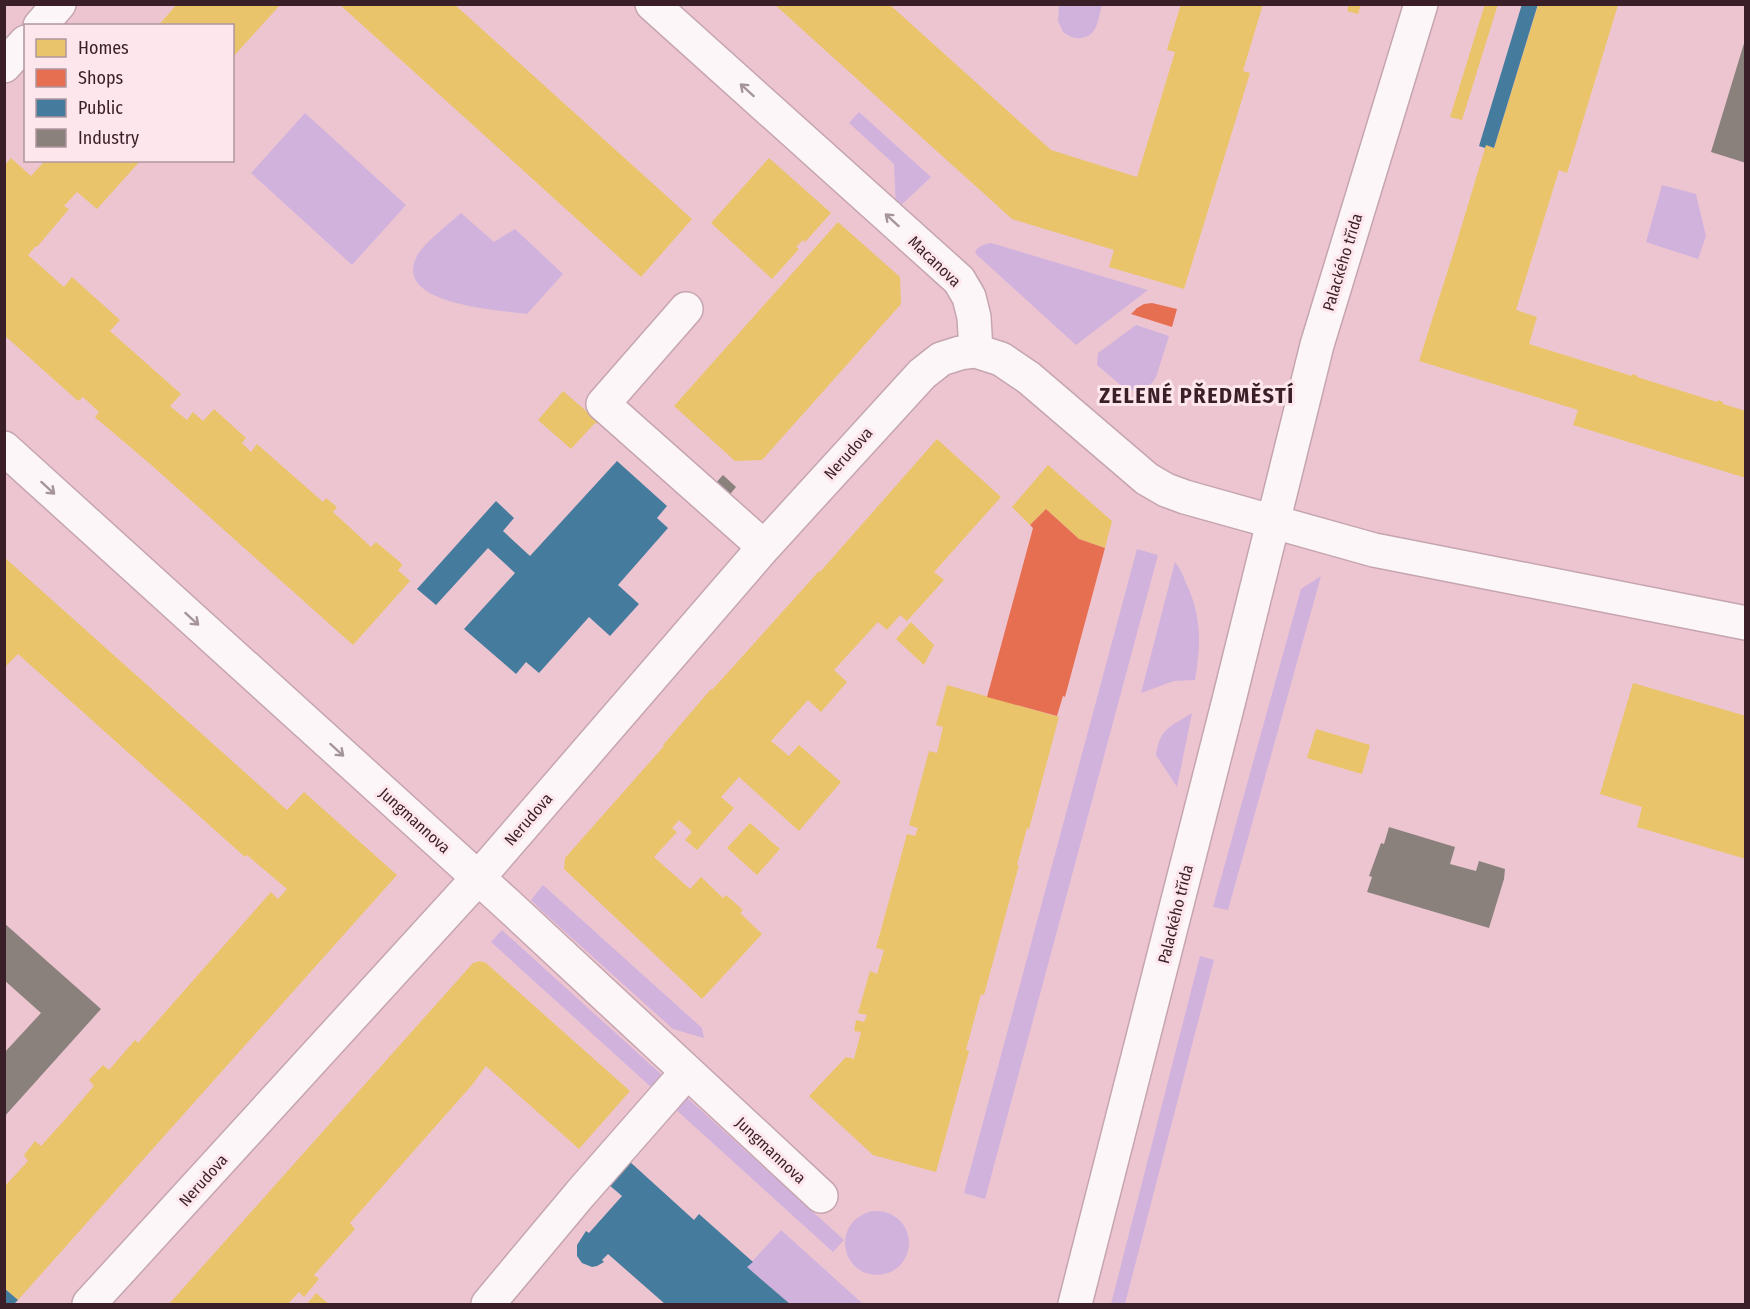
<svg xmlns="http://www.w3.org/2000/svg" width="1750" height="1309" font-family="'Fira Sans Condensed',sans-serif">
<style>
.green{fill:#d0b2dd}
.homes{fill:#e9c46a}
.shops{fill:#e76f51}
.public{fill:#457b9d}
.industry{fill:#8a817c}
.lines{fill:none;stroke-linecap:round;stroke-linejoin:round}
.minor-casing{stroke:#c5a5af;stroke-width:36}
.minor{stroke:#fcf6f8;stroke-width:33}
.oneway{stroke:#a5959a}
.labels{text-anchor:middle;stroke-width:6;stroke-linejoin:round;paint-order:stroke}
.street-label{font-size:16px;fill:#3b1f28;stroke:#fee6ed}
.district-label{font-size:22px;font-weight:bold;letter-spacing:1.5px;fill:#3b1f28;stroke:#fee6ed}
</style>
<rect width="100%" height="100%" fill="#edc5d1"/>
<path class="green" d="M 1059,5 L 1102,5 C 1098,19 1098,36 1081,38 C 1074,39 1069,36 1063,32 L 1058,21 Z
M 859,112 L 931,177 L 896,210 L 894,164 L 849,123 Z
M 305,113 L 406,205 L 352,265 L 251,173 Z
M 1662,185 L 1696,194 L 1706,236 L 1698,259 L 1646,242 Z
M 461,213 L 494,242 L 515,229 L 563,274 L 527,314 C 500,310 394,305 416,258 C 422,244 449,224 461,213 Z
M 991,243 L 1148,290 L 1076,345 L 977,255 L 975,251 C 980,246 984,244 991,243 Z
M 1136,325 L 1169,336 L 1156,377 L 1152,383 L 1143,389 L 1132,390 L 1123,387 L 1097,365 L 1098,353 Z
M 1137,549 L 1158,555 L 985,1199 L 964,1193 Z
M 1175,562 C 1180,568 1183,575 1186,583 C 1202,616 1201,645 1195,680 L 1174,681 L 1141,693 Z
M 1321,576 L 1228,910 L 1213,907 L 1301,589 Z
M 1192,713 L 1177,787 L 1156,755 C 1160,728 1170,727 1192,713 Z
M 543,885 L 702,1028 L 704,1038 L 673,1029 L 543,912 L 531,900 Z
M 502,930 L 844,1240 L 833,1252 L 491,942 Z
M 1200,956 L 1214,960 L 1125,1304 L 1111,1304 Z
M845 1243a32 32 0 1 1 64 0a32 32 0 1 1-64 0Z
M 781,1230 L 863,1304 L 790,1304 L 747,1267 Z"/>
<path class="homes" d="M 177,4 L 281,4 L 232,58 L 232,26 L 158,26 Z
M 339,4 L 454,4 L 692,219 L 641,277 Z
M 774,4 L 889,4 L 1051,150 L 1137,177 L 1175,52 L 1167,50 L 1181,4 L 1263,4 L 1243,71 L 1250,73 L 1184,289 L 1109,267 L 1114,250 L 1012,219 Z
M 1349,4 L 1361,4 L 1358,14 L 1347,11 Z
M 1485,4 L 1498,4 L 1462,120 L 1450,117 Z
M 1538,5 L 1618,5 L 1567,173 L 1559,170 L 1516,310 L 1537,317 L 1529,344 L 1632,376 L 1632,374 L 1638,376 L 1637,377 L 1717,402 L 1718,400 L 1723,402 L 1723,404 L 1746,411 L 1746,478 L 1573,425 L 1578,410 L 1419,361 L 1454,251 L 1486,145 L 1494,148 Z
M 11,158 L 31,176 L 43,163 L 40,160 L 141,160 L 97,209 L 77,192 L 64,206 L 69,209 L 37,247 L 36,246 L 28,255 L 64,287 L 72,277 L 120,320 L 110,331 L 181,394 L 170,406 L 187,420 L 193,412 L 203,421 L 214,409 L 246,438 L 242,443 L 251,452 L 257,444 L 323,502 L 326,498 L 337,507 L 333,512 L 371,547 L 376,542 L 401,563 L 402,566 L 398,570 L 410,581 L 353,645 L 149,463 L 97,419 L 95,417 L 99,412 L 83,397 L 78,401 L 4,335 L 4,166 Z
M 769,158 L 831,213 L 805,242 L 803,240 L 796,247 L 799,249 L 772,279 L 711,223 Z
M 838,222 L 900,277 L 901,304 L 762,460 L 735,461 L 674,406 Z
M 563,391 L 599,422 L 597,424 L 595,423 L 571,449 L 538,420 Z
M 937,439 L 1001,497 L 934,572 L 944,580 L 907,621 L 900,615 L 887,630 L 878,622 L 834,670 L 847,682 L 821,712 L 808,700 L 771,741 L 789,756 L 799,745 L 841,782 L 799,831 L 739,777 L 721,797 L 734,808 L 697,850 L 685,840 L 692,832 L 679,820 L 672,828 L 677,832 L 654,857 L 690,889 L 701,877 L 723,898 L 726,895 L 743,910 L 740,913 L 762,934 L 702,999 L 564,869 L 565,858 L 664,746 L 663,745 L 711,689 L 712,690 L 741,658 L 819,571 L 820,572 Z
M 1048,465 L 1112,521 L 1105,548 L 1079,539 L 1046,509 L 1030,525 L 1012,507 Z
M 4,557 L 287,810 L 304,792 L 397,875 L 18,1300 L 4,1288 L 4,1187 L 28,1161 L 24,1155 L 35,1141 L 41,1146 L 68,1116 L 94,1086 L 89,1080 L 103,1065 L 109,1070 L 135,1040 L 138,1043 L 271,892 L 278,899 L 287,889 L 247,855 L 245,857 L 18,654 L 4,668 Z
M 911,622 L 934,645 L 924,665 L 896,639 Z
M 1633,683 L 1746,716 L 1746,859 L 1637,827 L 1642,807 L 1600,794 Z
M 947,685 L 1059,717 L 1029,829 L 1027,828 L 1017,865 L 1019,865 L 984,995 L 981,994 L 966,1050 L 969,1051 L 936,1172 L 873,1155 L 809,1096 L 846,1057 L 854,1059 L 861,1032 L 854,1031 L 856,1020 L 864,1022 L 867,1015 L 858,1013 L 870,971 L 877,974 L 884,950 L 876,948 L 907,834 L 915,836 L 918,828 L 909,825 L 929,751 L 937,753 L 943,727 L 936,725 Z
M 1316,729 L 1370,745 L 1362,774 L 1307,758 Z
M 750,823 L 780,849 L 757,875 L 727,848 Z
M 480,961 L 486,963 L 630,1091 L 579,1149 L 486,1066 L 472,1085 L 350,1223 L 355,1229 L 314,1275 L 319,1279 L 304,1297 L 299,1292 L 288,1304 L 169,1304 L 473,963 Z
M 316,1293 L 329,1304 L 307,1304 Z"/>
<path class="shops" d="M 1152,303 L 1177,309 L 1172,327 L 1131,314 L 1137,308 L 1144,304 Z
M 1046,509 L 1079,539 L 1105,548 L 1065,697 L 1063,696 L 1057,716 L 987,697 L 1033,528 L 1030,525 Z"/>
<path class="public" d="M 1522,4 L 1538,4 L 1494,148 L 1486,145 L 1485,148 L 1479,146 Z
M 617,461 L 667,506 L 657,518 L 668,528 L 618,585 L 639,604 L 610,636 L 589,617 L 539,673 L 526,662 L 516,674 L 464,629 L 515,573 L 488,548 L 436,605 L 417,589 L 496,501 L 514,518 L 503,531 L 530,556 Z
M 629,1161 L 694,1220 L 699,1214 L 753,1262 L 747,1267 L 790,1304 L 665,1304 L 608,1254 L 602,1260 L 604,1262 L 597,1266 L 592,1267 L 582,1263 L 577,1256 L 577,1245 L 586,1231 L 589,1233 L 622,1196 L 608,1184 Z
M 4,1288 L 18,1300 L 14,1304 L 4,1304 Z"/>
<path class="industry" d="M 1745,40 L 1746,40 L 1746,163 L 1711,152 Z
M 723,475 L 736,487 L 727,498 L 713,486 Z
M 1389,827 L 1455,847 L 1450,864 L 1476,871 L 1479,861 L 1505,869 L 1504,879 L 1489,928 L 1367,892 L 1372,877 L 1369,876 L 1381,843 L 1384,844 Z
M 4,923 L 101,1009 L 4,1117 L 4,1053 L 41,1013 L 4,980 Z"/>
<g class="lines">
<g class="minor-casing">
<path id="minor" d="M 652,4 L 959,280 L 969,297 L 974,317 L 976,351
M 40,26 L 59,4
M 4,66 L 26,42
M 686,309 L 603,404 L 764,547
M 4,448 L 507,904 L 821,1196
M 89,1304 L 478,878 L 764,547 L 922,374 L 941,359 L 960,353 L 976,351 L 1001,359 L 1029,378 L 1147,479 L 1166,490 L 1185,497 L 1374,550 L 1746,623
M 488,1304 L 580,1194 L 687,1072
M 1075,1304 L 1229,700 L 1317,345 L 1421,4"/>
</g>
<use href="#minor" class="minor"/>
</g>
<defs><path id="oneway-shaft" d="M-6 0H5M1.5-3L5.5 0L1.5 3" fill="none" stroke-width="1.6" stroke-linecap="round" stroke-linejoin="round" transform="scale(1.5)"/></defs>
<g class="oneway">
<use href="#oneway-shaft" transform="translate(747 90) rotate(-138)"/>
<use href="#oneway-shaft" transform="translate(892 220) rotate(-138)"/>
<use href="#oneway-shaft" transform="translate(48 488) rotate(42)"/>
<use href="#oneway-shaft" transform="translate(192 619) rotate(42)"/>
<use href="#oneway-shaft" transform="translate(337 750) rotate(42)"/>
</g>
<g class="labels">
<g class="street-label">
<text transform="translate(935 261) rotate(44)" y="6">Macanova</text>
<text transform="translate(1342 262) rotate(-73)" y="6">Palackého třída</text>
<text transform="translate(848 453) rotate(-48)" y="6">Nerudova</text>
<text transform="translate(528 819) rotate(-49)" y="6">Nerudova</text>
<text transform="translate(415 820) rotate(42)" y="6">Jungmannova</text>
<text transform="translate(1175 914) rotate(-76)" y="6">Palackého třída</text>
<text transform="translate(771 1150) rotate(43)" y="6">Jungmannova</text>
<text transform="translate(203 1180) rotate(-48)" y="6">Nerudova</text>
</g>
<g class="district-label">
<text x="1197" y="403">ZELENÉ PŘEDMĚSTÍ</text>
</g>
</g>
<rect width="1750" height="1309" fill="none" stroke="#3b1f28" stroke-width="12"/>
<rect x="24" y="24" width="210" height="138" fill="#fee6ed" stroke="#b0969e" stroke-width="1.5"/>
<rect x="36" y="39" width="30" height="18" fill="#e9c46a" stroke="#b0969e" stroke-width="1.5"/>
<text x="78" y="54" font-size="18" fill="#3b1f28">Homes</text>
<rect x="36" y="69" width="30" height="18" fill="#e76f51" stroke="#b0969e" stroke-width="1.5"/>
<text x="78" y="84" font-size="18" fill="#3b1f28">Shops</text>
<rect x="36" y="99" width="30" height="18" fill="#457b9d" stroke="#b0969e" stroke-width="1.5"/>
<text x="78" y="114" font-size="18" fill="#3b1f28">Public</text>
<rect x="36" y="129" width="30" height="18" fill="#8a817c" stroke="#b0969e" stroke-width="1.5"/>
<text x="78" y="144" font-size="18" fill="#3b1f28">Industry</text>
</svg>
